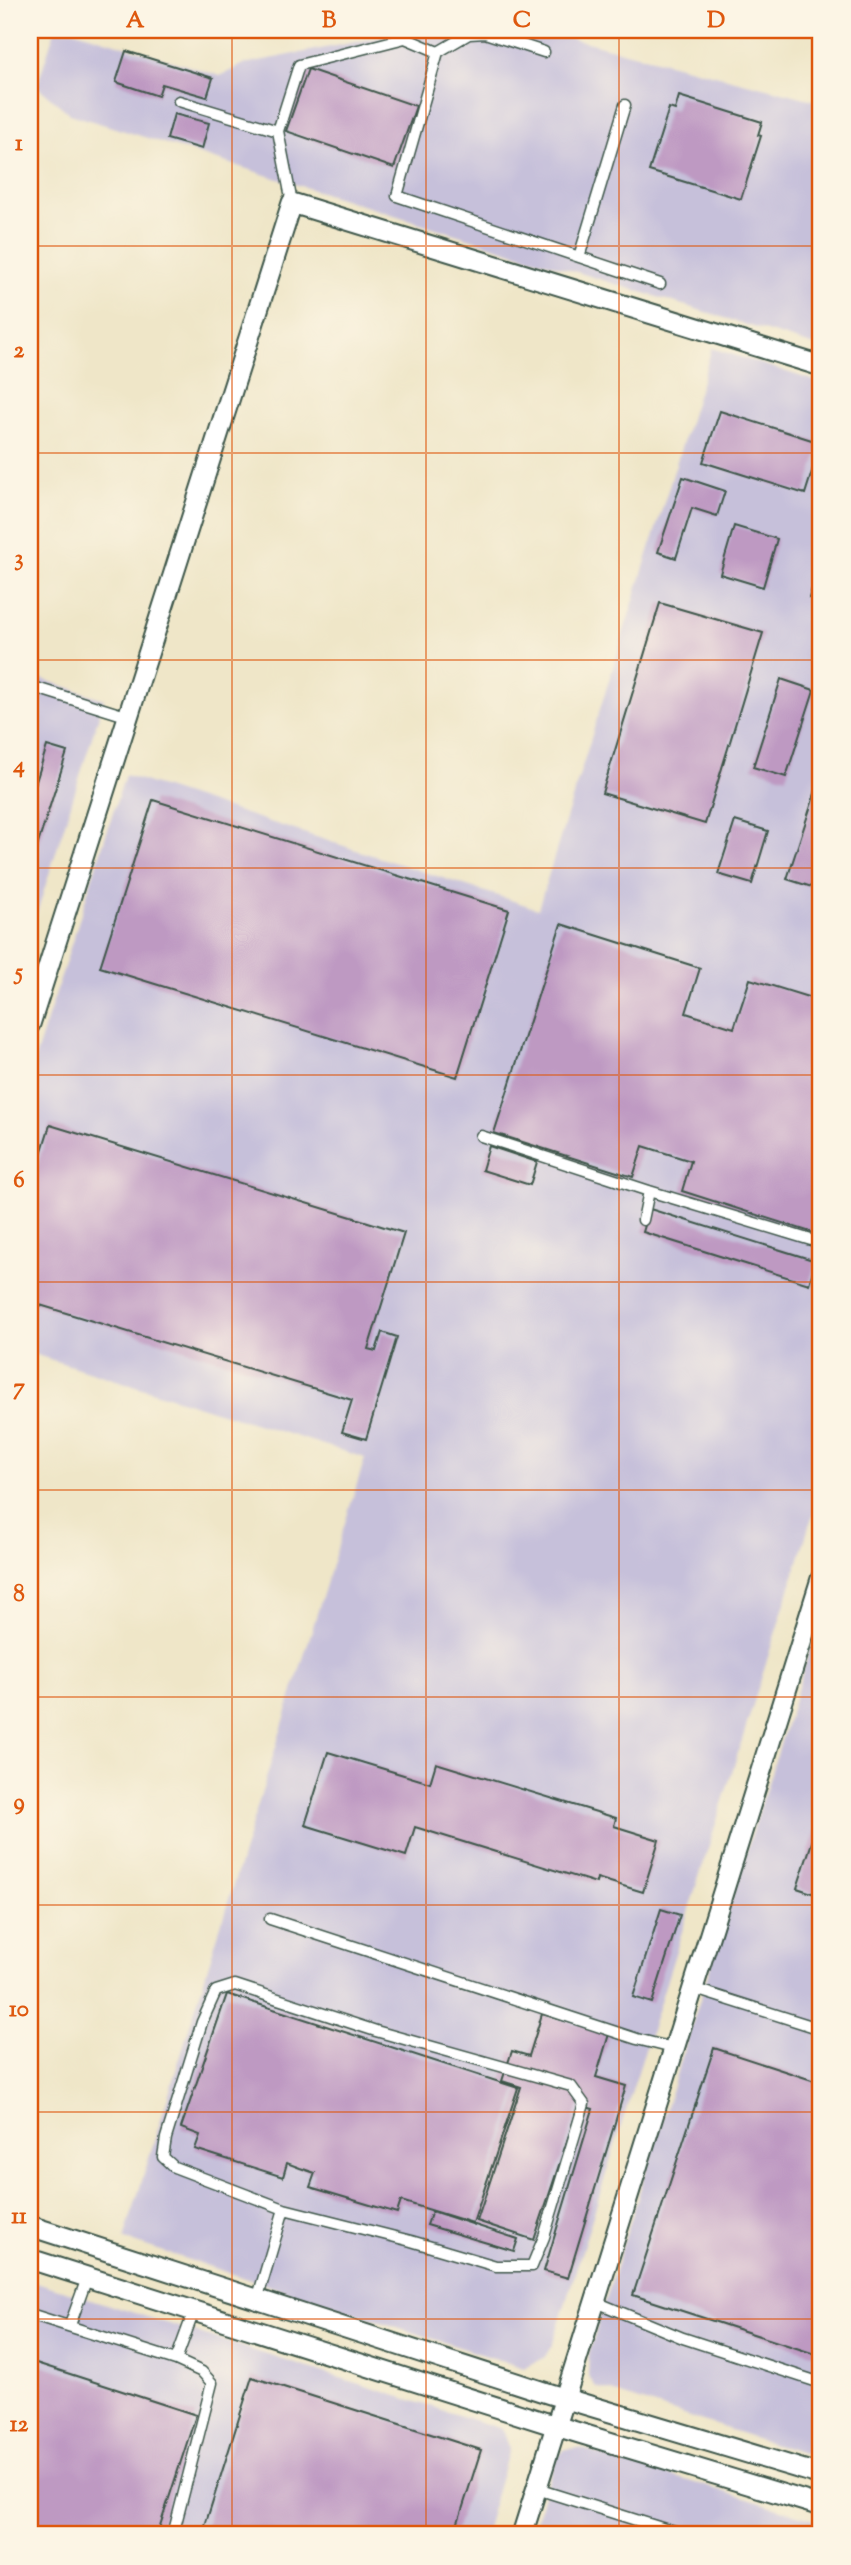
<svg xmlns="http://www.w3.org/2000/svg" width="851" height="2565" font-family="'Sorts Mill Goudy',serif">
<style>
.industrial{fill:#c6c0da}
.building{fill:#be99c2}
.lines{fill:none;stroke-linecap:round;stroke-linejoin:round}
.service-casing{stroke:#3e564a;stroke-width:13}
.minor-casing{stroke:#3e564a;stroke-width:23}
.service{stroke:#fff;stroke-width:10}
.minor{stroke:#fff;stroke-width:19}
.grid{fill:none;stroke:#de580e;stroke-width:2;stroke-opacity:0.55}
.neatline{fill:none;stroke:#de580e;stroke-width:2.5}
.grid-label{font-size:23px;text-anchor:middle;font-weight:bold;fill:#de580e}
</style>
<rect width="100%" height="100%" fill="#fcf5e5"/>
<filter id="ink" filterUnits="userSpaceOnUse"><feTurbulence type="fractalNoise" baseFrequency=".0143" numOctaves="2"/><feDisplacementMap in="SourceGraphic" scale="14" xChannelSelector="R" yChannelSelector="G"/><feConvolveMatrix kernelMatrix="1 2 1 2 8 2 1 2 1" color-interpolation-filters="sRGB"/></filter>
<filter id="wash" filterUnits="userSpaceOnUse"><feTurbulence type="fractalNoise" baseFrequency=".00686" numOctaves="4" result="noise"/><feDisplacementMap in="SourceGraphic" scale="28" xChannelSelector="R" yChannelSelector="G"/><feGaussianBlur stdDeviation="1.57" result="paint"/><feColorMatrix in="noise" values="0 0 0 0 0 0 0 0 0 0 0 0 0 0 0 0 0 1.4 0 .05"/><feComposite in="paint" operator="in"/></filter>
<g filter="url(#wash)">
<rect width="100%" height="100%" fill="#efe6c8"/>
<path class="industrial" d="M55,30H73L220,76L244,64L417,30H539L821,102V348L70,114L37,86Z
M712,348L821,383V1488L553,2343L545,2357L524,2368L124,2239L365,1458L30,1353V1074L125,775L538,909Z
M30,675L104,699L30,935Z
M821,1614V2459L596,2387L588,2376L589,2353Z
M30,2280L502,2429L509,2449L484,2535H30Z
M579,2448L821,2521V2535H531L555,2461L565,2449Z"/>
<g id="blocks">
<path class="building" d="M126,51L213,78L207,97L162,84L158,96L116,82Z
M308,69L416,106L394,168L286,131Z
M679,96L762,122L758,135L761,136L741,199L649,171L669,108L675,110Z
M174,114L209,123L202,149L167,139Z
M720,411L821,443L805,494L703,462Z
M683,477L725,491L717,516L692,508L676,558L658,552Z
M734,526L777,539L763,587L720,574Z
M821,559V602L809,598Z
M660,603L763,633L705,824L602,793Z
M781,679L814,690L786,777L753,767Z
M47,746L67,752L30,869V801Z
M821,775V890L787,879Z
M153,800L509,910L457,1077L100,967Z
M735,821L768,831L752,884L718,874Z
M561,924L700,968L686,1013L734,1028L750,979L821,1001L820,1235L682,1191L691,1161L643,1146L633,1177L494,1133Z
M50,1125L404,1233L368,1349L376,1351L382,1332L397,1337L366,1439L342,1432L352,1400L30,1302V1189Z
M489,1146L537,1162L530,1185L482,1170Z
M650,1209L816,1261L809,1284L643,1232Z
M328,1752L430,1783L436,1763L616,1818L614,1826L659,1840L643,1892L597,1878L596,1883L415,1827L406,1856L305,1825Z
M816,1830L821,1831V1896L797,1888Z
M661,1909L680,1915L652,2003L633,1997Z
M227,1994L518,2088L473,2223L401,2201L397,2213L310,2187L315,2173L300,2168L287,2163L283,2177L195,2149L200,2135L181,2128Z
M542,2014L609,2034L596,2077L626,2086L568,2278L544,2271L593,2109L579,2105L534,2240L477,2221L521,2087L502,2081L512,2051L529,2056Z
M714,2048L821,2083V2356L633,2295Z
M432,2211L518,2239L514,2251L427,2225Z
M30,2361L196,2415L157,2535H30Z
M252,2377L481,2450L454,2535H202Z"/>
</g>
</g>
<g filter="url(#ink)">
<use href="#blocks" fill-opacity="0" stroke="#3e564a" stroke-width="2"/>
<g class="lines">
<defs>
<path id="service" d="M438,52L397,196L660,284
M179,101L278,131L292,203
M278,131L299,65L405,38L438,52L469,34L485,33L544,52
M579,257L625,105
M30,686L129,717
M481,1136L649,1191L821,1243
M643,1220L649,1191
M270,1919L637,2039L673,2048
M235,1985L376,2031L571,2086L584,2104L544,2237L532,2266H496L411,2241L284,2209L174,2167L163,2157L166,2138L202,2022L216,1991Z
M692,1988L821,2029
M257,2300L284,2209
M596,2302L683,2338L821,2383
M30,2314L176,2360L202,2372L212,2383L173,2535
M70,2325L87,2278
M176,2360L194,2311
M537,2489L684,2535"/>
<path id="minor" d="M30,1024L292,203L821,366
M30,2226L550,2394L821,2475
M30,2259L556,2426L821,2506
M522,2535L821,1579"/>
</defs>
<use href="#service" class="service-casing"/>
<use href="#minor" class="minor-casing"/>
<use href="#service" class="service"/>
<use href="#minor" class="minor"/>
</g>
</g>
<path class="grid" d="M232,30V2535M426,30V2535M619,30V2535M30,246H821M30,453H821M30,660H821M30,868H821M30,1075H821M30,1282H821M30,1490H821M30,1697H821M30,1905H821M30,2112H821M30,2319H821"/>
<rect width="851" height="2565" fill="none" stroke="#fcf5e5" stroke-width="77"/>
<rect x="38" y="38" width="774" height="2488" class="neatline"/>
<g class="grid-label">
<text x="135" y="27">A</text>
<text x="329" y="27">B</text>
<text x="522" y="27">C</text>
<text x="716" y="27">D</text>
<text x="19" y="150">1</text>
<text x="19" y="357">2</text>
<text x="19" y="565">3</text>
<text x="19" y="772">4</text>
<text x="19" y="979">5</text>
<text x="19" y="1187">6</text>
<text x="19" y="1394">7</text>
<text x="19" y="1601">8</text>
<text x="19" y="1809">9</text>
<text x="19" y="2016">10</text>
<text x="19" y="2223">11</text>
<text x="19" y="2431">12</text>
</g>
</svg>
